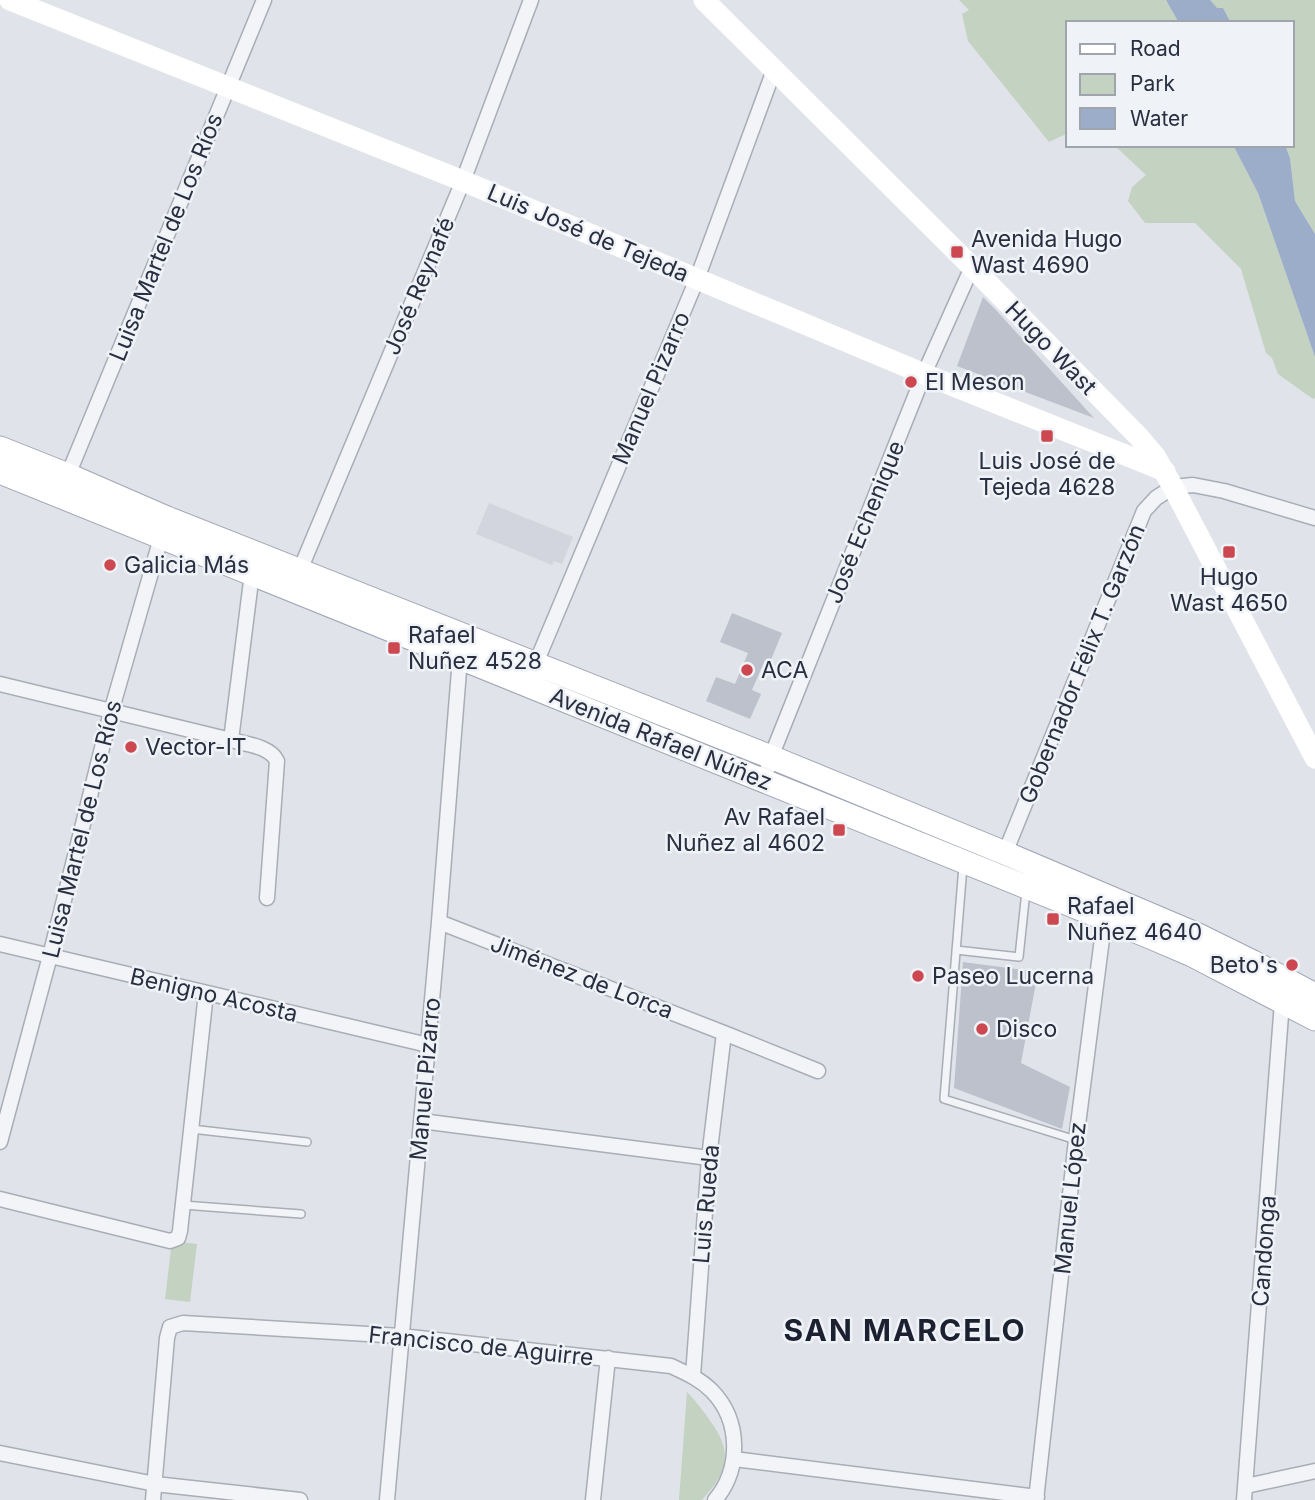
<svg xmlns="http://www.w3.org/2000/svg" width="1315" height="1500" font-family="Inter,sans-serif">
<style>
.built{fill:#d2d5de}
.green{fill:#c4d2c1}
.water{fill:#9badc8}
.building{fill:#bdc1cb}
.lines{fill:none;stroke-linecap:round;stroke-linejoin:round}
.service-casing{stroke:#a9adb6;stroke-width:10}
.minor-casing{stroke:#a9adb6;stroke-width:17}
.primary-casing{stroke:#9fa6b4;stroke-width:25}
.service{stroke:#f3f4f7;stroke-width:7}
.minor{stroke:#f3f4f7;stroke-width:14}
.secondary{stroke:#fff;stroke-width:21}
.primary{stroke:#fff;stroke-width:23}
.poi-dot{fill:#cc4750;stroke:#eff2f6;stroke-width:2.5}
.labels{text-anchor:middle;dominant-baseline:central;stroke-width:5;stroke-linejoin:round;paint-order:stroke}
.street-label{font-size:23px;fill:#292f40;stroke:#eff2f6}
.poi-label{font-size:23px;fill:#292f40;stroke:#eff2f6;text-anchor:start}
.district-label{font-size:30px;font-weight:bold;letter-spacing:2px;fill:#1b2131;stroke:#eff2f6}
</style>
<rect width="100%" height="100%" fill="#e0e3e9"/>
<path class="built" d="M489,503L573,537L562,564L554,561L552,565L476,534Z"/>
<path class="green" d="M959,0H1166L1179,23H1068V133L1049,142L968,41L962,14L969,10Z
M1210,0H1315V234L1295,201L1290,158L1285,145H1292V23H1231L1223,8L1217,9Z
M1114,145H1233L1258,193L1315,357V398L1313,399L1278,374L1272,358L1266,353L1241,269L1195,223H1145L1128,201L1132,187L1146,175Z
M172,1241L197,1244L190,1302L165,1299Z
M687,1392C696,1401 704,1412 711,1422C734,1454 727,1473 702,1500H679Z"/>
<path class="water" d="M1166,0H1210L1217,8H1223L1231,23H1179Z
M1233,145H1285L1290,158L1295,201L1315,234V357L1258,193Z"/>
<path class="building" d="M983,297L996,310L1094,418L957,366Z
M732,613L782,633L770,662L765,660L752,690L761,694L750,719L706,701L716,677L735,684L748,653L720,642Z
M963,962L1038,972L1021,1063L1070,1087L1062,1129L954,1088Z"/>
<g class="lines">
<defs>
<path id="service" d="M963,866L944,1099L1076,1140
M956,950L1019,957L1026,891
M191,1129L307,1142
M183,1205L301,1214"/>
<path id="minor" d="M68,475L264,0
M300,570L463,181L531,0
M536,663L697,279L774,70
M0,684L231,740C245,744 270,746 277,761L267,898
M231,740L252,573
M764,780L771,757L924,374L972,267
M1005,853L1144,511L1156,498L1173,487L1193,485L1224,491L1315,518
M439,922L724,1033L818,1071
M0,944L428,1045
M421,1121L709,1158
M0,1142L50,956L111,712L163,531
M0,1199L170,1241L178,1238L180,1231L206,993
M693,1376L709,1158L724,1033
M0,1453L155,1484L300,1500
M734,1459L1037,1497
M1246,1486L1315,1471
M153,1500L167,1338L170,1327L183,1323L401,1336L671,1366C686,1373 700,1379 712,1391C741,1421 741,1469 715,1500
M387,1500L439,922L460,658
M593,1500L608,1358
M1036,1500L1076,1140L1103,931L1108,915
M1244,1500L1282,1002"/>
<path id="primary" d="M0,448L68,475L167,518L771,757L1005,853L1196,934L1253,962L1315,995
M0,472L1150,937L1192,955L1315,1019"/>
</defs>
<use href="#service" class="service-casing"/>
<use href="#minor" class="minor-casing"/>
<use href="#primary" class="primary-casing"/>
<use href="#service" class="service"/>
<use href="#minor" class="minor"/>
<path class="secondary" d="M10,0L463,181L924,374L1165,471
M704,0L972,267L1139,437L1155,456L1173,487L1315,758"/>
<use href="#primary" class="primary"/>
</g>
<g class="poi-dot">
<rect x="950" y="245" width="14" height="14" rx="3.5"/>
<circle cx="911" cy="382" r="7"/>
<rect x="1040" y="429" width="14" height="14" rx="3.5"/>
<rect x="1222" y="545" width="14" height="14" rx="3.5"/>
<circle cx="110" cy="565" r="7"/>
<rect x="387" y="641" width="14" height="14" rx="3.5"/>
<circle cx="747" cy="670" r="7"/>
<circle cx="131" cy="747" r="7"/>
<rect x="832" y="823" width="14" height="14" rx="3.5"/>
<rect x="1046" y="912" width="14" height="14" rx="3.5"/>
<circle cx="1292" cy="965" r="7"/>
<circle cx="918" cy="976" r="7"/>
<circle cx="982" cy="1029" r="7"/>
</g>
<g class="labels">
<g class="street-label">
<text transform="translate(588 233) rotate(23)">Luis José de Tejeda</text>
<text transform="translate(166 237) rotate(-68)">Luisa Martel de Los Ríos</text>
<text transform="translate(419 286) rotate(-67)">José Reynafé</text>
<text transform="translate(1051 348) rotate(46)">Hugo Wast</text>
<text transform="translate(651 388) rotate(-67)">Manuel Pizarro</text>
<text transform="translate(865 522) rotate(-68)">José Echenique</text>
<text transform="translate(1082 664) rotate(-68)">Gobernador Félix T. Garzón</text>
<text transform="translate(661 739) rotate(22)">Avenida Rafael Núñez</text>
<text transform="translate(82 829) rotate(-76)">Luisa Martel de Los Ríos</text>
<text transform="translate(582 977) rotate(21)">Jiménez de Lorca</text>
<text transform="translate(214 995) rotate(13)">Benigno Acosta</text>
<text transform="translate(425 1079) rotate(-85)">Manuel Pizarro</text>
<text transform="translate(1070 1198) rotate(-84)">Manuel López</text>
<text transform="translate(706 1204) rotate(-85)">Luis Rueda</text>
<text transform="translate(1264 1251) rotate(-86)">Candonga</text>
<text transform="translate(481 1346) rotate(6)">Francisco de Aguirre</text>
</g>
<g class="poi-label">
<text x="971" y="239">Avenida Hugo<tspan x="971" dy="26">Wast 4690</tspan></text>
<text x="925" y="382">El Meson</text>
<text x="1047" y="461" text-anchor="middle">Luis José de<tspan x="1047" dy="26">Tejeda 4628</tspan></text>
<text x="124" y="565">Galicia Más</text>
<text x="1229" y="577" text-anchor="middle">Hugo<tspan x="1229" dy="26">Wast 4650</tspan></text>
<text x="408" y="635">Rafael<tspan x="408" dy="26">Nuñez 4528</tspan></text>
<text x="761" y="670">ACA</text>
<text x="145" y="747">Vector-IT</text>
<text x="825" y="817" text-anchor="end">Av Rafael<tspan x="825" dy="26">Nuñez al 4602</tspan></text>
<text x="1067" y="906">Rafael<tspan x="1067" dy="26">Nuñez 4640</tspan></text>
<text x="1278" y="965" text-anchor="end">Beto's</text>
<text x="932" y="976">Paseo Lucerna</text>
<text x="996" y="1029">Disco</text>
</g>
<g class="district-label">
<text x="905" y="1330">SAN MARCELO</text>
</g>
</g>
<rect x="1066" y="21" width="228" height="126" fill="#eff2f6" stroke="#a0a4ad" stroke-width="2"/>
<rect x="1080" y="44" width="35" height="10" fill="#ffffff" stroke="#a0a4ad" stroke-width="2"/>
<text x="1130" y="56" font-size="21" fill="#292f40">Road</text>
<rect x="1080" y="74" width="35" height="21" fill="#c4d2c1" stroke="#a0a4ad" stroke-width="2"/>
<text x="1130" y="91" font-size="21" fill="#292f40">Park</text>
<rect x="1080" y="108" width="35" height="21" fill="#9badc8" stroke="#a0a4ad" stroke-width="2"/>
<text x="1130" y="126" font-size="21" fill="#292f40">Water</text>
</svg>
